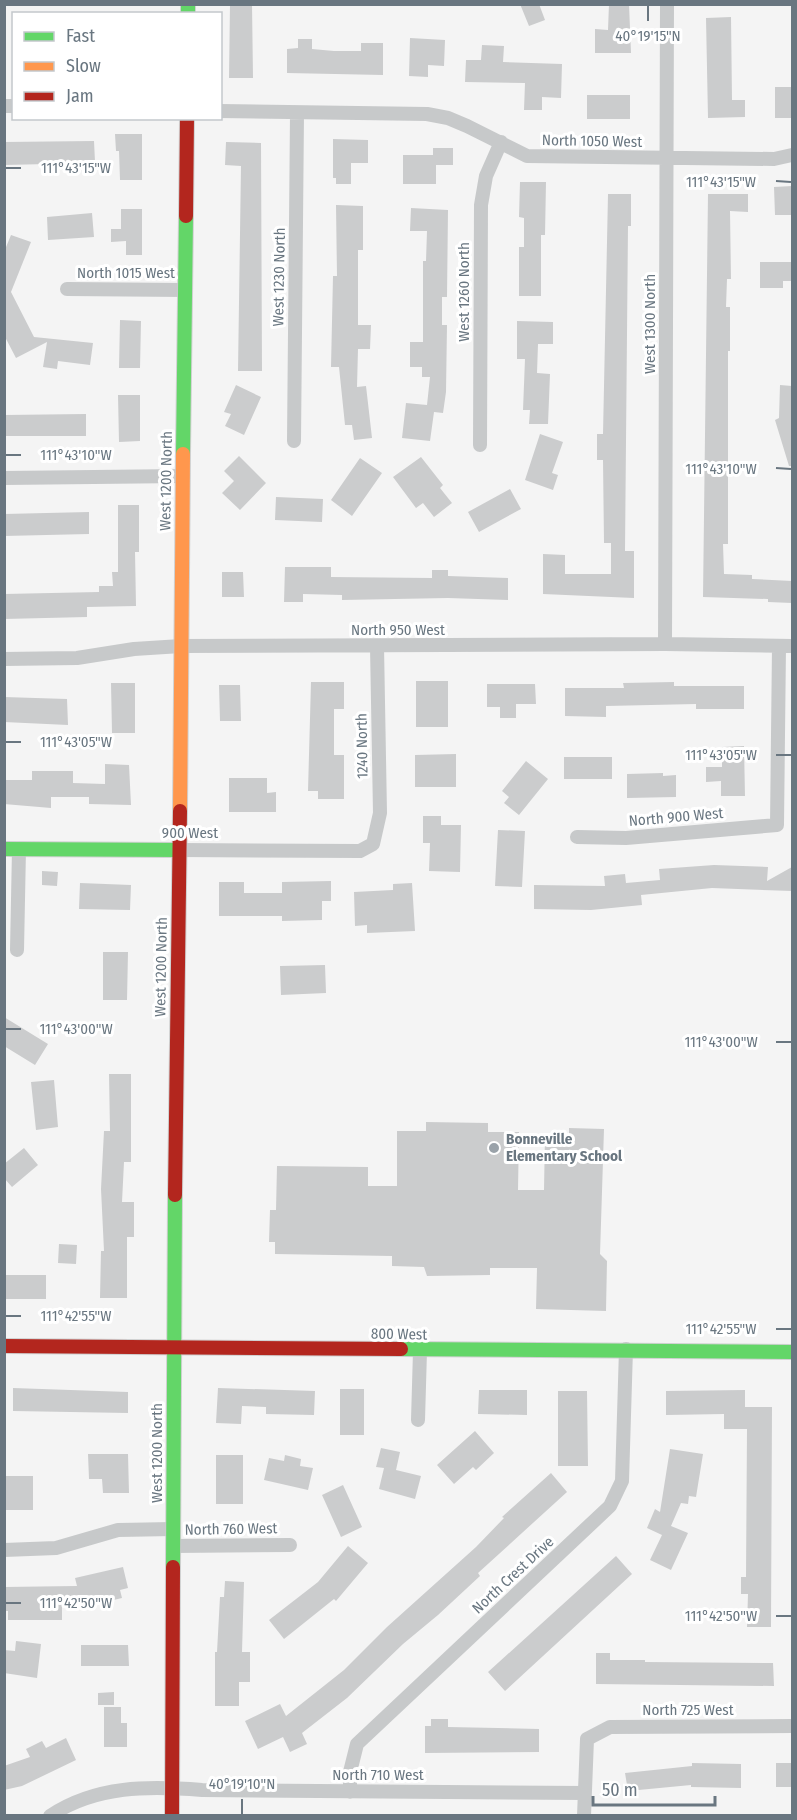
<svg xmlns="http://www.w3.org/2000/svg" width="797" height="1820" font-family="'Fira Sans Condensed',sans-serif">
<style>
.building{fill:#cbcccd}
.lines{fill:none;stroke-linecap:round;stroke-linejoin:round}
.fast-casing{stroke:#d0d1d1;stroke-width:16}
.slow-casing{stroke:#d0d1d1;stroke-width:16}
.jam-casing{stroke:#d0d1d1;stroke-width:16}
.street{stroke:#c7c9ca;stroke-width:14}
.fast{stroke:#63d668;stroke-width:14}
.slow{stroke:#ff974d;stroke-width:14}
.jam{stroke:#b3261e;stroke-width:14}
.ticks{fill:none;stroke:#697680;stroke-width:2}
.poi-dot{fill:#9aa2a9;stroke:#fff;stroke-width:2}
.labels{text-anchor:middle;dominant-baseline:central;stroke-width:6;stroke-linejoin:round;paint-order:stroke}
.street-label{font-size:15px;fill:#697680;stroke:#fff}
.poi-label{font-size:15px;font-weight:bold;fill:#697680;stroke:#fff;text-anchor:start}
.ticks-label{font-size:15px;text-anchor:middle;fill:#697680;stroke:#fff;stroke-width:6;stroke-linejoin:round;paint-order:stroke}
</style>
<rect width="100%" height="100%" fill="#f4f4f4"/>
<path class="building" d="M230,4H252L253,78H229Z
M520,4H539L545,20L529,26Z
M609,4H629L631,53H595V29L608,30Z
M731,17L732,100H745V117L708,118L706,18Z
M410,38L445,40L444,66L428,65V77L409,76Z
M298,39H312V49L334,51H361V43H383V75L287,73V49L298,48Z
M482,45L504,46L503,62L562,64L561,98L542,97V110H524L525,83L465,82L466,60H481Z
M775,87H792V118H775Z
M587,95H630V119H587Z
M115,134H142V180H120L119,151H116Z
M333,139L368,140V163H351V184H336V178H333Z
M94,141L95,162L66,163V170H48V164L4,165V142Z
M226,142L261,143L262,371H238L241,166L225,165Z
M433,148H453V165H436V184H403V155H433Z
M520,182H546L545,235H541V296H519V247H524V218L519,217Z
M792,186V215H775L774,187Z
M608,194H631V226H628L625,551H634V598L543,594V554L565,555V574H611V543H604L603,460H597V434H603Z
M708,194H748V212L730,211L731,279H727L726,307H730V351H728V544H723L724,574L752,575V579L792,581V603L768,602V599L703,597Z
M336,205L363,206V250H358V325H371L370,349H358L357,387L366,386L372,438L354,440L352,425H345L339,367H331L333,276H337Z
M411,208L448,210L447,297H442V325H447L446,392L443,413L434,412L430,441L402,438L406,403L427,405L430,377H422V367H410V342H423V261H426L427,231H410Z
M121,209H142V255H126V241L111,242V229H121Z
M92,213L94,237L48,240L47,217Z
M11,235L31,242L11,292L34,337L93,343L90,365L58,361L57,369L43,367L47,342L16,358L4,335V252Z
M760,262H792V281H783V288H760Z
M120,320L141,321L140,368H119Z
M517,321L553,322V344H538L537,373L550,374L548,424H529L530,410H523L525,359H517Z
M236,385L261,397L244,435L225,426L231,414L224,412Z
M780,385L792,386V466H789L775,420L779,418Z
M118,395H140V441L119,442Z
M86,414V436H4V415Z
M540,434L563,442L552,473L558,475L553,490L525,480Z
M239,456L266,483L240,510L222,493L234,481L224,471Z
M421,457L443,485L440,488L452,503L434,517L423,503L416,508L393,477Z
M360,458L382,473L352,516L331,500Z
M510,489L521,509L479,532L468,512Z
M276,497L323,499L322,522L275,520Z
M118,505H139V552H135L136,606L87,607V617L4,619V594L99,592V586H113L112,572H118Z
M89,512V534L4,536V514Z
M285,567H331V577L432,578V570H448V576L508,578V600L448,598L342,600V595L303,594V602H284Z
M222,572H243L244,597H222Z
M416,681H448V727H416Z
M311,682H344V709H334V755H344V799H318V791H308Z
M674,682V686H744V709H696V704L606,706V717L565,716V688H624L623,683Z
M111,683H135V733H112Z
M487,684H535L536,704H516V718H500V707H487Z
M219,685H240L241,721H220Z
M4,697L67,699L68,725L4,722Z
M744,746L745,796H721V781L706,782V767H722V747Z
M456,754V787H415V755Z
M564,757H612V779H564Z
M526,761L548,779L519,815L504,803L509,797L502,791Z
M105,764L129,765L131,805L89,804V797H51V808L4,804V780H32V771H73V783L105,784Z
M663,773V776L676,775V797L627,798V774Z
M229,778H267V793L276,792V812H229Z
M423,816H441V825H461L460,872L429,871L430,843H423Z
M498,830L525,831L522,887L495,886Z
M714,865L768,867L767,881L792,867V891L712,888L641,895L642,905L591,910L534,909V885L605,886L604,876L625,874L626,883L660,880L659,869Z
M42,871L58,872L57,886L42,885Z
M331,881V901H322V920L282,921V916H219V882H244V893H282V882Z
M80,883L131,885L130,910L79,909Z
M412,883L415,931L367,933V925L355,926L354,892L393,890V884Z
M103,952H128L127,1000H103Z
M325,965L326,993L281,995L280,966Z
M4,1017L48,1044L35,1065L4,1046Z
M109,1074H131V1162H124L122,1202H134V1237H127V1298H100L101,1251H104L101,1189L104,1131H110Z
M54,1080L58,1127L36,1130L31,1082Z
M426,1122L488,1123V1132H519L518,1190H544L545,1135H569V1128L604,1129L600,1254L607,1261L606,1311L536,1309L537,1268H490V1275L427,1276L424,1267L392,1266V1256L275,1254V1242H269L270,1210H276L277,1166L368,1167V1186H397V1131H426Z
M24,1148L38,1165L12,1187L4,1178V1164Z
M59,1244L77,1245L76,1264L58,1263Z
M4,1275H46V1299H4Z
M13,1388L128,1392V1413L13,1411Z
M218,1388L315,1391L314,1415L266,1414V1407L242,1406L241,1424L216,1423Z
M340,1389H364V1435H340Z
M479,1390H527V1415L478,1414Z
M745,1390V1407H772L771,1627H747L748,1594H741V1577H746L747,1429H724V1414L666,1415V1391Z
M558,1391H587L588,1466H558Z
M475,1431L494,1453L476,1470L473,1467L454,1484L437,1465Z
M381,1448L400,1452L396,1470L421,1476L415,1499L379,1489L384,1468L376,1467Z
M670,1449L703,1454L696,1497L689,1496L688,1504L681,1503L671,1526L688,1533L671,1570L650,1560L662,1535L647,1528L655,1509L660,1512Z
M88,1454H128L129,1493H103L102,1479H89Z
M216,1455H243V1504H216Z
M285,1455L301,1459L300,1466L313,1468L308,1490L264,1480L269,1458L284,1461Z
M551,1473L567,1492L478,1573L480,1576L438,1615L403,1644L347,1698L302,1733L307,1744L290,1752L283,1737L258,1749L245,1721L280,1704L286,1716L344,1670L387,1627L476,1547L504,1518L502,1517Z
M4,1476H33V1510H4Z
M343,1485L362,1527L341,1537L322,1495Z
M348,1546L368,1563L336,1601L334,1599L284,1639L269,1620L318,1582Z
M616,1556L632,1574L505,1691L488,1672Z
M123,1567L128,1588L120,1590L122,1598L105,1602L103,1595L62,1605V1620H8V1611H4V1587L77,1586L75,1578Z
M225,1581L244,1582L242,1652H250V1682H239V1706H215V1652H217L220,1597H224Z
M16,1641L41,1644L37,1678L4,1673V1650L15,1651Z
M81,1645H128L129,1666H81Z
M596,1653H610V1660H645V1662L773,1663L774,1686L596,1684Z
M114,1692V1705H98V1693Z
M104,1707H121V1723H127V1747H104Z
M431,1719H448V1727L539,1729V1752L425,1753V1726H431Z
M66,1738L76,1760L22,1786L4,1790V1766L30,1757L26,1749L42,1741L46,1748Z
M692,1763L741,1764V1788L691,1787V1785L628,1791L625,1773L692,1766Z
M776,1763H792V1787H776Z"/>
<g class="lines">
<defs>
<path id="fast" d="M188,4V14
M183,454L186,216
M4,849L179,850
M401,1349L792,1352
M173,1567L175,1195"/>
<path id="slow" d="M180,811L183,454"/>
<path id="jam" d="M186,216L187,118
M175,1195L180,811
M4,1346L401,1349
M172,1816L173,1567"/>
</defs>
<use href="#fast" class="fast-casing"/>
<use href="#slow" class="slow-casing"/>
<use href="#jam" class="jam-casing"/>
<path class="street" d="M4,106H14
M220,111L427,114L448,118L467,126L527,156L774,159L792,155
M67,289L185,290
M294,441L297,114
M480,445L481,205L486,176L501,142
M4,478L183,476
M665,644L667,4
M4,659L77,658L134,649L181,646L665,644L792,646
M577,837L626,838L777,825L779,646
M179,850L360,851L373,844L380,813L377,646
M17,950L19,849
M418,1420L420,1351
M173,1546L290,1545
M4,1550L56,1548L118,1530L173,1529
M350,1792V1772L357,1744L610,1506L622,1481L626,1349
M50,1816C96,1785 149,1786 202,1790L584,1793
M584,1816L587,1739L610,1727L792,1726"/>
<use href="#fast" class="fast"/>
<use href="#slow" class="slow"/>
<use href="#jam" class="jam"/>
</g>
<path class="ticks" d="M648,21V6M6,168H21M776,181L791,182M6,455H21M776,468L791,469M6,742H21M776,755H791M6,1029H21M776,1042H791M6,1316H21M776,1329H791M6,1603H21M776,1616H791M242,1814V1799"/>
<circle class="poi-dot" cx="494" cy="1148" r="6"/>
<g class="labels">
<g class="street-label">
<text transform="translate(592 141) rotate(1)">North 1050 West</text>
<text x="126" y="273">North 1015 West</text>
<text transform="translate(279 277) rotate(-89)">West 1230 North</text>
<text transform="translate(464 292) rotate(-90)">West 1260 North</text>
<text transform="translate(650 324) rotate(-90)">West 1300 North</text>
<text transform="translate(166 481) rotate(-89)">West 1200 North</text>
<text x="398" y="630">North 950 West</text>
<text transform="translate(362 746) rotate(-91)">1240 North</text>
<text transform="translate(676 817) rotate(-5)">North 900 West</text>
<text x="190" y="833">900 West</text>
<text transform="translate(161 967) rotate(-89)">West 1200 North</text>
<text transform="translate(399 1334) rotate(1)">800 West</text>
<text transform="translate(157 1453) rotate(-90)">West 1200 North</text>
<text transform="translate(231 1529) rotate(-1)">North 760 West</text>
<text transform="translate(513 1575) rotate(-43)">North Crest Drive</text>
<text x="688" y="1710">North 725 West</text>
<text x="378" y="1775">North 710 West</text>
</g>
<g class="poi-label">
<text x="506" y="1139">Bonneville<tspan x="506" dy="17">Elementary School</tspan></text>
</g>
</g>
<g class="ticks-label">
<text x="648" y="41">40°19'15"N</text>
<text x="76" y="173">111°43'15"W</text>
<text x="721" y="187">111°43'15"W</text>
<text x="76" y="460">111°43'10"W</text>
<text x="721" y="474">111°43'10"W</text>
<text x="76" y="747">111°43'05"W</text>
<text x="721" y="760">111°43'05"W</text>
<text x="76" y="1034">111°43'00"W</text>
<text x="721" y="1047">111°43'00"W</text>
<text x="76" y="1321">111°42'55"W</text>
<text x="721" y="1334">111°42'55"W</text>
<text x="76" y="1608">111°42'50"W</text>
<text x="721" y="1621">111°42'50"W</text>
<text x="242" y="1789">40°19'10"N</text>
</g>
<rect width="797" height="1820" fill="none" stroke="#697680" stroke-width="12"/>
<rect x="12" y="12" width="210" height="108" fill="#ffffff" stroke="#c3c8cc" stroke-width="1.5"/>
<rect x="24" y="32" width="30" height="9" fill="#63d668" stroke="#c3c8cc" stroke-width="1.5"/>
<text x="66" y="42" font-size="18" fill="#697680">Fast</text>
<rect x="24" y="62" width="30" height="9" fill="#ff974d" stroke="#c3c8cc" stroke-width="1.5"/>
<text x="66" y="72" font-size="18" fill="#697680">Slow</text>
<rect x="24" y="92" width="30" height="9" fill="#b3261e" stroke="#c3c8cc" stroke-width="1.5"/>
<text x="66" y="102" font-size="18" fill="#697680">Jam</text>
<path d="M593 1796v9h122v-9" fill="none" stroke="#697680" stroke-width="3"/>
<text x="602" y="1796" font-size="18" fill="#697680" stroke="#ffffff" stroke-width="4.5" paint-order="stroke">50 m</text>
</svg>
